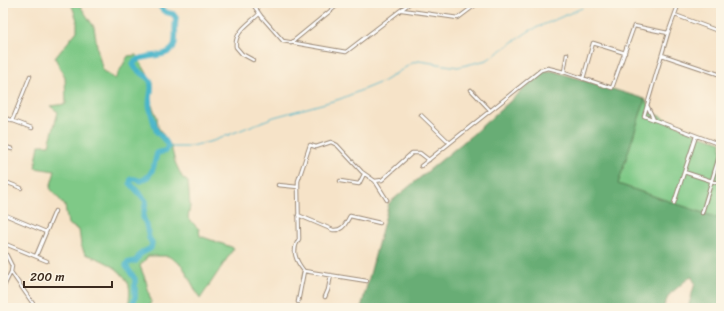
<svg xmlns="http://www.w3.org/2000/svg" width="724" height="311" font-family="Sriracha,sans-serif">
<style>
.green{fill:#7fc987;stroke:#5d7a52}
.forest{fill:#67ad74;stroke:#516c49}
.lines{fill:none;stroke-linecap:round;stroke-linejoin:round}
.stream{stroke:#4cb5ca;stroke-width:1}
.river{stroke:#4cb5ca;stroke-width:5.5}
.minor-casing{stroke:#988673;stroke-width:4.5}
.minor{stroke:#fff;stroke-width:2.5}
</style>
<rect width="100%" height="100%" fill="#fcf5e5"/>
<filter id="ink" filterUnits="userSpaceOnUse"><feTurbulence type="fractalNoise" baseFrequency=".025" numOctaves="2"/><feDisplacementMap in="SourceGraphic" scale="8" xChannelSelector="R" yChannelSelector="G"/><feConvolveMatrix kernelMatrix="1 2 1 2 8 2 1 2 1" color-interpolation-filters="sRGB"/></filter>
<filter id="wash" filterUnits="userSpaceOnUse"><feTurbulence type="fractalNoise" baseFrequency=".012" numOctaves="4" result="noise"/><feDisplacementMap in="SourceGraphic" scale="16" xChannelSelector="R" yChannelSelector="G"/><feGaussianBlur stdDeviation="0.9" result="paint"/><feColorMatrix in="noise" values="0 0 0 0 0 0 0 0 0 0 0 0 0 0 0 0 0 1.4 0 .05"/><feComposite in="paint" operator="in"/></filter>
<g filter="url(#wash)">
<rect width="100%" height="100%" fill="#f6e3c8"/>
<path class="green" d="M71,3H82L81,7L94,27L98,52L103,71L115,79L128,56L136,55L153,83L151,103L157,117L158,127L171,146L175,162L182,177L188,182L190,206L188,218L199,229L200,236L234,248L200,299L182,265L168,256H148L140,266L146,281L151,302L148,308H128C129,301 131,289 128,283C120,267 101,259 85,254L81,245L79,230L68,224L65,206L50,188L55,171L35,168L39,145H49L58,112L50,106L66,104L65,77L55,58L77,31V20Z
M645,99L655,114L696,134L721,142V219L618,184Z"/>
<path class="forest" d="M544,71H553L645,99L618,184L721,219V308H688L695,283L691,276L669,295L663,308H361L389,203L472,135Z"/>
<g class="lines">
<path class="stream" d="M168,147H187L213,141L274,117L340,99L384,81L414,62L419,61L458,67L487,60L529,31L582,8"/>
<path class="river" d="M132,308L135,297V279L126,266L127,263L136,261L140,254L151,248L152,243L149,238L146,224L143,217L146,201L130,183L131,179H135L141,181C153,176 154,165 157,153L165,151L168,147C167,140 161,137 157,132C156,131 151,112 150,109C147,100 154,89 150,81C146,73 137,74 133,64C140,52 168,60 174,46C177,38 174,27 176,18L173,14C166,13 160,11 160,3"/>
</g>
</g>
<g filter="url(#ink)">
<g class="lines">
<defs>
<path id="minor" d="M252,3L261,16L283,41L346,52L410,3
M679,3L668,33L644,116L721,145
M402,10L458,18L478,3
M675,15L721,32
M291,43L340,3
M662,55L721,75
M253,60L242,54L236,47C234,32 249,24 259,14
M564,72L567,54
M583,79L593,43L625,53
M471,90L490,110
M647,105L654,120
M421,115L450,143
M3,117L32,128
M12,121L30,76
M3,146L12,149
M421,166L541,70L548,68L564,72L612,88L634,26L668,33
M684,172L721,184
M3,181L21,188
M340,181L359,184L364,174
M375,181L382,180L412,153H420L429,160
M278,185L298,187L299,239C291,251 296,261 304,271L367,281
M298,187V181L310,145L316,147L331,142L337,145L362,172L375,181L387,200
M674,203L696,136
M702,213L721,150
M3,214L46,232
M298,215L333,230C343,231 345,224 350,216L380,223
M3,243L47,261
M3,248L12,266L11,272L36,308
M36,256L55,211
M3,288L11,272
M325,297L328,290L331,275
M298,302L304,271"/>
</defs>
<use href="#minor" class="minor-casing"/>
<use href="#minor" class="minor"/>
</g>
</g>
<rect width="724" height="311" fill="none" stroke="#fcf5e5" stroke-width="16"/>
<path d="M24 281v6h88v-6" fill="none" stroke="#3b2a1e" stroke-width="2"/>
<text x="30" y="281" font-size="12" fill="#3b2a1e" stroke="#fcf5e5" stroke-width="3" paint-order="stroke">200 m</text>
</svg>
